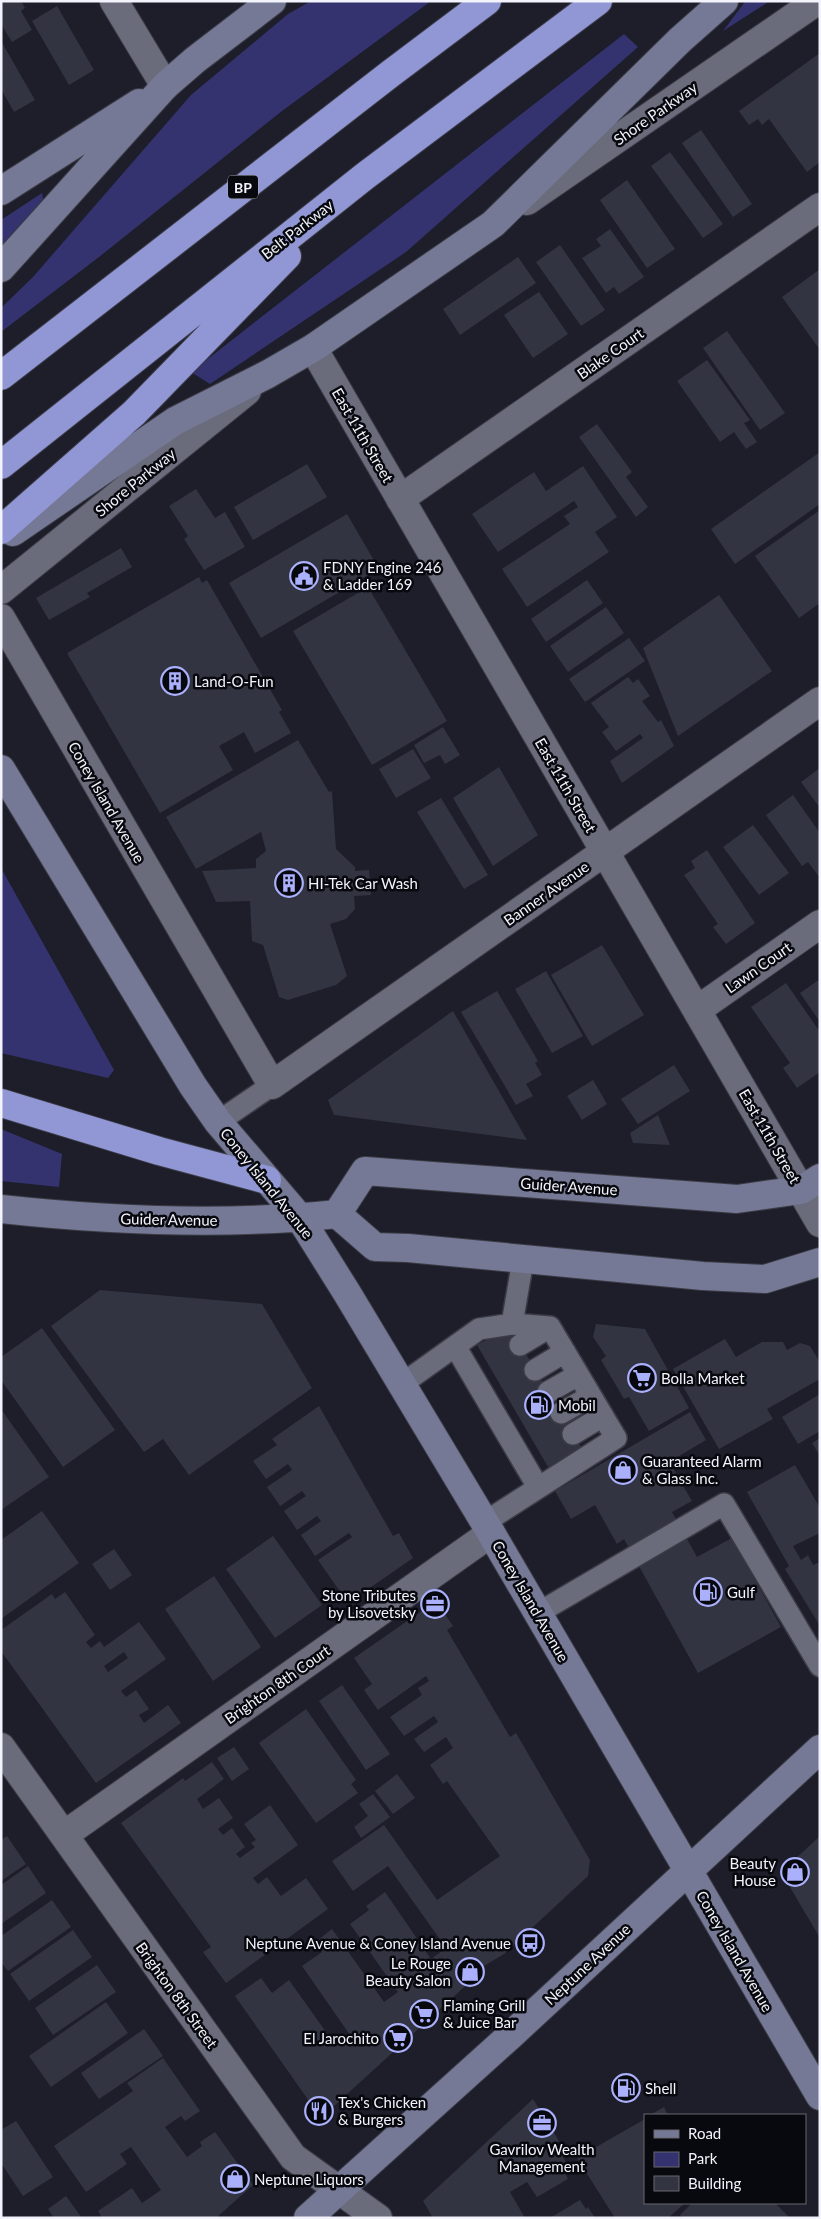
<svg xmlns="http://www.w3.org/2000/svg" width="821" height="2219" font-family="Lato,sans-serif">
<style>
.green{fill:#34336f}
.building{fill:#323441;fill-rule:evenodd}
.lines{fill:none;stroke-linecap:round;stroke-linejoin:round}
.service-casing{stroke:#3b3c46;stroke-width:24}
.minor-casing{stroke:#3b3c46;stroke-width:30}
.secondary-casing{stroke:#3b3c46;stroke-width:30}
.motorway-casing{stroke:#3b3c46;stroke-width:30}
.service{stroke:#6a6c7b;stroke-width:21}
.minor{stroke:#6a6c7b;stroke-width:28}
.secondary{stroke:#767996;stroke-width:28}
.motorway{stroke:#9196d4;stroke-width:28}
.labels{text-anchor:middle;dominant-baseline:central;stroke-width:5;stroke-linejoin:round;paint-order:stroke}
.shield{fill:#08090e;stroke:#acadb5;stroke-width:1}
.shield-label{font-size:14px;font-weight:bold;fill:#f2f3fc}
.street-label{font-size:15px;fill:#f2f3fc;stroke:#08090e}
.poi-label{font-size:15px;fill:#f2f3fc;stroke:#08090e;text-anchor:start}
</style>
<rect width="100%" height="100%" fill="#1d1e2a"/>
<path class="green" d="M311,1H431L282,111L99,257L1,332V308L33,277L191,95L288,14Z
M745,1H770L723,31L744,3Z
M624,34L638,47L406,252L210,384L191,372Z
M42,193L44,205L1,253V220Z
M1,868L114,1070L108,1078L1,1053Z
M1,1129L62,1154L59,1187L1,1181Z"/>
<path class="building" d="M1,1H21L25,8L21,11L32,30L12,42L1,24Z
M57,6L94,70L69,85L32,21Z
M1,41L35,100L14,112L1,89Z
M820,53V162L807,172L769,119L762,125L758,119L749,125L739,111Z
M701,130L752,204L733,217L682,143Z
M670,152L723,224L703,238L651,166Z
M627,180L675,249L647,268L600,200Z
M610,229L644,277L619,294L614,287L606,293L582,258L601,246L596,239Z
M560,245L605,310L581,326L536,262Z
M518,257L536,283L460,335L443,309Z
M820,269V350L782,297Z
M539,292L568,334L533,358L504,315Z
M727,331L785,413L760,430L703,348Z
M707,360L750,420L744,423L757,442L746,449L734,432L720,442L677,381Z
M597,424L632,472L626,477L648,507L636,517L579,437Z
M820,452V504L735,564L711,529Z
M307,464L327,497L253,540L234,507Z
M583,466L617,517L595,532L609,552L527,607L502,569L570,524L564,516L578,507L574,501L498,552L472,514L534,472L546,491Z
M196,489L215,518L225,512L245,547L204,570L184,539L188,536L169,506Z
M820,510V603L799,618L755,556Z
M347,514L379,569L261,638L229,583Z
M121,548L132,567L87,593L90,597L49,620L36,598Z
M199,577L202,583L207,580L282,710L279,712L291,733L255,753L244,732L219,746L233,770L160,813L67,653Z
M587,580L603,603L546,642L531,619Z
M368,587L447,721L372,765L293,631Z
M719,595L772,671L678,736L643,648Z
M606,607L624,633L568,672L550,646Z
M629,638L645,661L585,702L569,679Z
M628,677L633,683L638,679L650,696L642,701L658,722L661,720L674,746L622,783L610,761L643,738L640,734L616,751L602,732L609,727L591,703Z
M443,727L460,755L445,764L440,755L424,763L414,745Z
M298,740L329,792L332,791L336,849L355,867V871L369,870L371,895L354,896L355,909L346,919L330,924L347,976L336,985L288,1000L279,997L263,945L252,941L250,901L216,902L202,871L256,868V859L266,851L261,832L196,869L166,817Z
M413,749L431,778L396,798L379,769Z
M499,767L538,835L493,866L453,798Z
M820,768V808L801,782Z
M793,795L820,833V878L808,862L802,866L766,815Z
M441,798L488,875L464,889L417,812Z
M753,825L789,873L759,895L723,847Z
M707,850L755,923L726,944L713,927L718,924L684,875L695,868L691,861Z
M602,945L644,1015L592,1046L551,975Z
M546,971L583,1036L552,1053L515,989Z
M820,979V1022L800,993Z
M786,983L820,1032V1072L797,1088L783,1068L790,1063L751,1007Z
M497,991L538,1061L535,1063L542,1075L526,1084L533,1096L516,1105L461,1012Z
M453,1011L527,1140L334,1115L328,1100Z
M674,1065L690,1091L638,1124L621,1099Z
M593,1080L607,1104L582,1120L567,1096Z
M658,1115L670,1145L633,1143L630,1133Z
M100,1290L262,1304L312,1388L189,1475L163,1439L144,1452L51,1326Z
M596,1324L645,1329L689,1408L649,1431L629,1397L624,1399L601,1360L606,1356L593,1337Z
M510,1327L584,1452L551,1472L477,1345Z
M42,1328L115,1430L63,1467L1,1380V1357Z
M725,1339L736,1357L762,1342H783L787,1350L800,1343L810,1346L820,1362V1379L767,1409L773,1419L719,1449L673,1369Z
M820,1394V1431L798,1444L782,1417Z
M319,1406L393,1536L399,1533L413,1558L348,1603L318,1560L352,1537L349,1533L315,1556L301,1535L321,1521L317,1516L297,1530L284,1511L306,1496L302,1491L280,1506L267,1487L292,1470L288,1464L266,1479L253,1461L277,1445L272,1439Z
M1,1409L49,1477L1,1510Z
M690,1412L706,1440L669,1462L692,1501L672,1512L697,1557L732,1538L781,1627L698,1673L624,1539L617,1544L595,1505L571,1519L555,1491Z
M820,1438V1456L812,1443Z
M795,1465L820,1508V1533L793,1546L801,1560L808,1555L813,1565L820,1562V1626L785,1569L789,1566L747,1492Z
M42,1511L79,1563L1,1619V1540Z
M273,1536L322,1605L275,1638L226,1569Z
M114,1549L132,1575L110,1590L92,1564Z
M214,1576L261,1647L213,1681L165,1609Z
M65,1592L95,1635L86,1642L91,1648L100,1641L104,1647L139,1622L166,1659L121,1691L126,1697L136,1690L149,1709L139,1715L144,1723L168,1705L181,1723L96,1783L1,1651V1630L52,1594L55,1599ZM124,1652L128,1658L108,1672L104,1666Z
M436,1601L453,1626L447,1630L510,1737L516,1733L590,1860L588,1876L504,1954L484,1966L485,1968L321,2118L235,1996L261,1978L272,1993L289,1980L336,2046L350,2035L302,1966L322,1952L314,1943L332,1929L384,2002L398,1992L350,1924L369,1910L366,1906L385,1892L431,1959L446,1948L388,1866L353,1891L332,1861L384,1825L437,1900L500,1856L447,1781L443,1784L430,1765L453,1748L446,1737L424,1752L414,1739L438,1722L434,1716L404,1736L390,1717L422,1695L418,1688L429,1681L426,1676L378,1710L364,1690L372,1684L354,1658Z
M342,1685L390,1754L366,1770L319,1701Z
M306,1709L356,1780L351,1784L358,1793L316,1823L259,1743Z
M234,1747L249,1769L232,1781L217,1758Z
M212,1762L224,1779L197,1799L203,1809L219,1798L233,1818L218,1829L223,1835L232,1828L245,1847L236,1854L240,1858L255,1847L251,1843L256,1840L244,1824L270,1805L298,1845L253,1878L258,1884L267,1877L281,1896L306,1878L328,1909L226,1983L203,1952L211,1947L121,1823L183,1778L185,1781Z
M397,1774L415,1798L393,1814L375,1791Z
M373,1794L390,1817L361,1838L354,1827L368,1816L359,1804Z
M7,1836L26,1864L1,1881V1840Z
M820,1836V1938L781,1872Z
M28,1866L46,1893L1,1924V1885Z
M52,1900L71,1927L8,1971L1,1962V1936Z
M73,1930L92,1957L29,2001L10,1974Z
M97,1965L116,1992L53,2035L35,2008Z
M106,2002L128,2033L51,2087L29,2056Z
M144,2029L163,2056L99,2099L81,2073Z
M163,2058L200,2111L185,2121L181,2116L165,2127L187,2157L202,2146L200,2142L215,2132L253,2185L216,2218H102L98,2211L132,2188L142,2203L161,2190L131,2147L120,2154L127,2164L86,2192L54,2146L133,2091L127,2083Z
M533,2099L559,2141L555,2143L567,2164L562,2167L568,2179L537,2197L527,2182L510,2192L525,2218H433L423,2201Z
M664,2107L668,2115H650Z
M645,2119V2203H685L668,2218H615L577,2158Z
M16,2121L53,2177L23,2196L1,2163V2130Z
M66,2196L82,2218H54L48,2209Z
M580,2200L586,2209L588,2207L595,2218H550Z
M692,2203H775L790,2218H682L680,2215Z"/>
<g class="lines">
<defs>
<path id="service" d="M218,1122L272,1085
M512,1324L523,1260
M520,1345L550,1327
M455,1346L538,1487
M535,1370L565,1352
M402,1384L479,1329L512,1324L550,1327
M548,1392L578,1375
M561,1413L591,1396
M573,1434L603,1416
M485,1522L616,1438L550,1327
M538,1613L724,1504L820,1666"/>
<path id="minor" d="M114,1L165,86
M527,201L817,1
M313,348L820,1223
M400,499L820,207
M1,590L247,391
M1,618L272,1085L820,701
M697,1010L820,924
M1,1747L293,2157L378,2218
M64,1835L491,1533"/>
<path id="secondary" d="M1,191L139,103
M1,268L165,86L195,60L272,1
M13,532L175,421L268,374L313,348L493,224L680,40L724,1
M1,769L193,1086L218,1122L300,1218L347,1293L491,1533L820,2096
M1,1209C112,1221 226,1226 337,1214L375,1247L408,1248L703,1276L765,1279L820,1262
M337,1214L365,1171L737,1199L801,1190L820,1178
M308,2218L511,2035L820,1749"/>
<path id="motorway" d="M1,376L390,74L487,1
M1,465L365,176L598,1
M1,530L134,413L287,256
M1,1103L159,1151L267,1180"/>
</defs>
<use href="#service" class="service-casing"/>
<use href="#minor" class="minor-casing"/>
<use href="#secondary" class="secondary-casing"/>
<use href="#motorway" class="motorway-casing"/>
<use href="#service" class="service"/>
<use href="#minor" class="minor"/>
<use href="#secondary" class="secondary"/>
<use href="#motorway" class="motorway"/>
</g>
<defs>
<symbol id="civic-ring" viewBox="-11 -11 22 22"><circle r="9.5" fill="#08090e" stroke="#aab0fb" stroke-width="1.5"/><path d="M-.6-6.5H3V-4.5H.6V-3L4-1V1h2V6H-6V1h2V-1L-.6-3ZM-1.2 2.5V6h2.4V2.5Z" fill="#aab0fb"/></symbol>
<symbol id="building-ring" viewBox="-11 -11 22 22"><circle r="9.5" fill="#08090e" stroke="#aab0fb" stroke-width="1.5"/><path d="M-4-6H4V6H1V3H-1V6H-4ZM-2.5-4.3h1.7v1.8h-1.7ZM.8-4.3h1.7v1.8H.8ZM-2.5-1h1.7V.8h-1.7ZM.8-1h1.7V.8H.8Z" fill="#aab0fb"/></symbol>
<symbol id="supermarket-ring" viewBox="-11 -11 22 22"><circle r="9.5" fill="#08090e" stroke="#aab0fb" stroke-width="1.5"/><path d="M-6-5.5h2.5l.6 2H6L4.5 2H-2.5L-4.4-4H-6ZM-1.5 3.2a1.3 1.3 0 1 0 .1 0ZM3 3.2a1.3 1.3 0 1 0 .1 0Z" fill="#aab0fb"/></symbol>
<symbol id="fuel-ring" viewBox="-11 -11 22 22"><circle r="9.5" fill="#08090e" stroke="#aab0fb" stroke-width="1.5"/><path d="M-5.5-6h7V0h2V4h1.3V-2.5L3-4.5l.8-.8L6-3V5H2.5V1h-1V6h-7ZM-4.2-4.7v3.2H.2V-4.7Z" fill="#aab0fb"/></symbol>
<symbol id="shop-ring" viewBox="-11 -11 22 22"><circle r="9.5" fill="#08090e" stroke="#aab0fb" stroke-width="1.5"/><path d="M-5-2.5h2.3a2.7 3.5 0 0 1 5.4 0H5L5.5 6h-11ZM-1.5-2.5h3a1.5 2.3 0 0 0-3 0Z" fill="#aab0fb"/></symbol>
<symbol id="office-ring" viewBox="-11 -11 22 22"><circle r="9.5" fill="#08090e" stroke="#aab0fb" stroke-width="1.5"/><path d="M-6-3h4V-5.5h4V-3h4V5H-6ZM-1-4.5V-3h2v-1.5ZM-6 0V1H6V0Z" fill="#aab0fb"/></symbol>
<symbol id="bus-ring" viewBox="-11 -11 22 22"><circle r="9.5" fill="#08090e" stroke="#aab0fb" stroke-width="1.5"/><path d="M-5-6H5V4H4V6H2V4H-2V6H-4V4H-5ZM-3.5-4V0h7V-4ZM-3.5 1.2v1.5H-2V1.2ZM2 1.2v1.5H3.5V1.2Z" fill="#aab0fb"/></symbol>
<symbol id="restaurant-ring" viewBox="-11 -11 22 22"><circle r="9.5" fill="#08090e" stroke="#aab0fb" stroke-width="1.5"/><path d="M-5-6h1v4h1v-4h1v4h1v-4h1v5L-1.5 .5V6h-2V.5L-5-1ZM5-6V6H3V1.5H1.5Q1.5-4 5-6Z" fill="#aab0fb"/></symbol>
</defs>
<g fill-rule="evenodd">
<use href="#civic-ring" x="288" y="560" width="32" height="32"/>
<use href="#building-ring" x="159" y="665" width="32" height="32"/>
<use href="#building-ring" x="273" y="867" width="32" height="32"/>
<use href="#supermarket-ring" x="626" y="1362" width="32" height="32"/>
<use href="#fuel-ring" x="523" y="1389" width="32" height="32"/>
<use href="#shop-ring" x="607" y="1454" width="32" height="32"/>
<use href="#fuel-ring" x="692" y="1576" width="32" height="32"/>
<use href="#office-ring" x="419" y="1588" width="32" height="32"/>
<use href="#shop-ring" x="779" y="1856" width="32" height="32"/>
<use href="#bus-ring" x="514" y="1927" width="32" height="32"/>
<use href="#shop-ring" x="454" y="1956" width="32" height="32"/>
<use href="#supermarket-ring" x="408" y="1998" width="32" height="32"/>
<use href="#supermarket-ring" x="382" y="2022" width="32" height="32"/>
<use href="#fuel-ring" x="610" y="2072" width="32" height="32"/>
<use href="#restaurant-ring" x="303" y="2095" width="32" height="32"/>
<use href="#office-ring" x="526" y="2107" width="32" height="32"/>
<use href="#shop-ring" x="219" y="2163" width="32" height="32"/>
</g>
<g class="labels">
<rect class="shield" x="228" y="175.5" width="30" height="23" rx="4"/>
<g class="shield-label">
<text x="243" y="187">BP</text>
</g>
<g class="street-label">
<text transform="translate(655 113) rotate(-35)">Shore Parkway</text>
<text transform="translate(297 229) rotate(-38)">Belt Parkway</text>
<text transform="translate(610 353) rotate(-35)">Blake Court</text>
<text transform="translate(363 435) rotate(60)">East 11th Street</text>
<text transform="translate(135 482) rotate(-39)">Shore Parkway</text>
<text transform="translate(566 785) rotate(60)">East 11th Street</text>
<text transform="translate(107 802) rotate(60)">Coney Island Avenue</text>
<text transform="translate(546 893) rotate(-35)">Banner Avenue</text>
<text transform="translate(758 967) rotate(-35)">Lawn Court</text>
<text transform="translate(770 1136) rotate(60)">East 11th Street</text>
<text transform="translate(267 1183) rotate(51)">Coney Island Avenue</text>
<text transform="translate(569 1186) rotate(4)">Guider Avenue</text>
<text transform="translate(169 1219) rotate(1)">Guider Avenue</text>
<text transform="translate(531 1601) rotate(60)">Coney Island Avenue</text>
<text transform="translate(277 1684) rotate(-35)">Brighton 8th Court</text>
<text transform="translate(735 1951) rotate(60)">Coney Island Avenue</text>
<text transform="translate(587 1964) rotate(-43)">Neptune Avenue</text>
<text transform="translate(177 1995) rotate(54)">Brighton 8th Street</text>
</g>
<g class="poi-label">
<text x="323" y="567">FDNY Engine 246<tspan x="323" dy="17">&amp; Ladder 169</tspan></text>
<text x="194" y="681">Land-O-Fun</text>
<text x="308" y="883">HI-Tek Car Wash</text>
<text x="661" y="1378">Bolla Market</text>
<text x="558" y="1405">Mobil</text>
<text x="642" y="1461">Guaranteed Alarm<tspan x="642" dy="17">&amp; Glass Inc.</tspan></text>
<text x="727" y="1592">Gulf</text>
<text x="416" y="1595" text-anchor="end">Stone Tributes<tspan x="416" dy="17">by Lisovetsky</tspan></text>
<text x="776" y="1863" text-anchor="end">Beauty<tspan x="776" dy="17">House</tspan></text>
<text x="511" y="1943" text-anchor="end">Neptune Avenue &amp; Coney Island Avenue</text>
<text x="451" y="1963" text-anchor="end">Le Rouge<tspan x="451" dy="17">Beauty Salon</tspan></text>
<text x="443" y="2005">Flaming Grill<tspan x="443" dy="17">&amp; Juice Bar</tspan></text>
<text x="379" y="2038" text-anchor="end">El Jarochito</text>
<text x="645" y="2088">Shell</text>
<text x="338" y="2102">Tex's Chicken<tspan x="338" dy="17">&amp; Burgers</tspan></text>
<text x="542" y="2149" text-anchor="middle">Gavrilov Wealth<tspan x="542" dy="17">Management</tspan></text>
<text x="254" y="2179">Neptune Liquors</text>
</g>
</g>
<rect width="821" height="2219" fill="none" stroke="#f2f3fc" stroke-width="5"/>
<rect x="644" y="2114" width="162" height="90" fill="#08090e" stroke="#66676d"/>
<rect x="654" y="2130" width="25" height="8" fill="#767996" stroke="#66676d"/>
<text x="688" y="2139" font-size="15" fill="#f2f3fc">Road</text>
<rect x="654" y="2152" width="25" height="15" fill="#34336f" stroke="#66676d"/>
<text x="688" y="2164" font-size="15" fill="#f2f3fc">Park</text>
<rect x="654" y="2176" width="25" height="15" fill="#323441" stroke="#66676d"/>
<text x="688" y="2189" font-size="15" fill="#f2f3fc">Building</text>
</svg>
